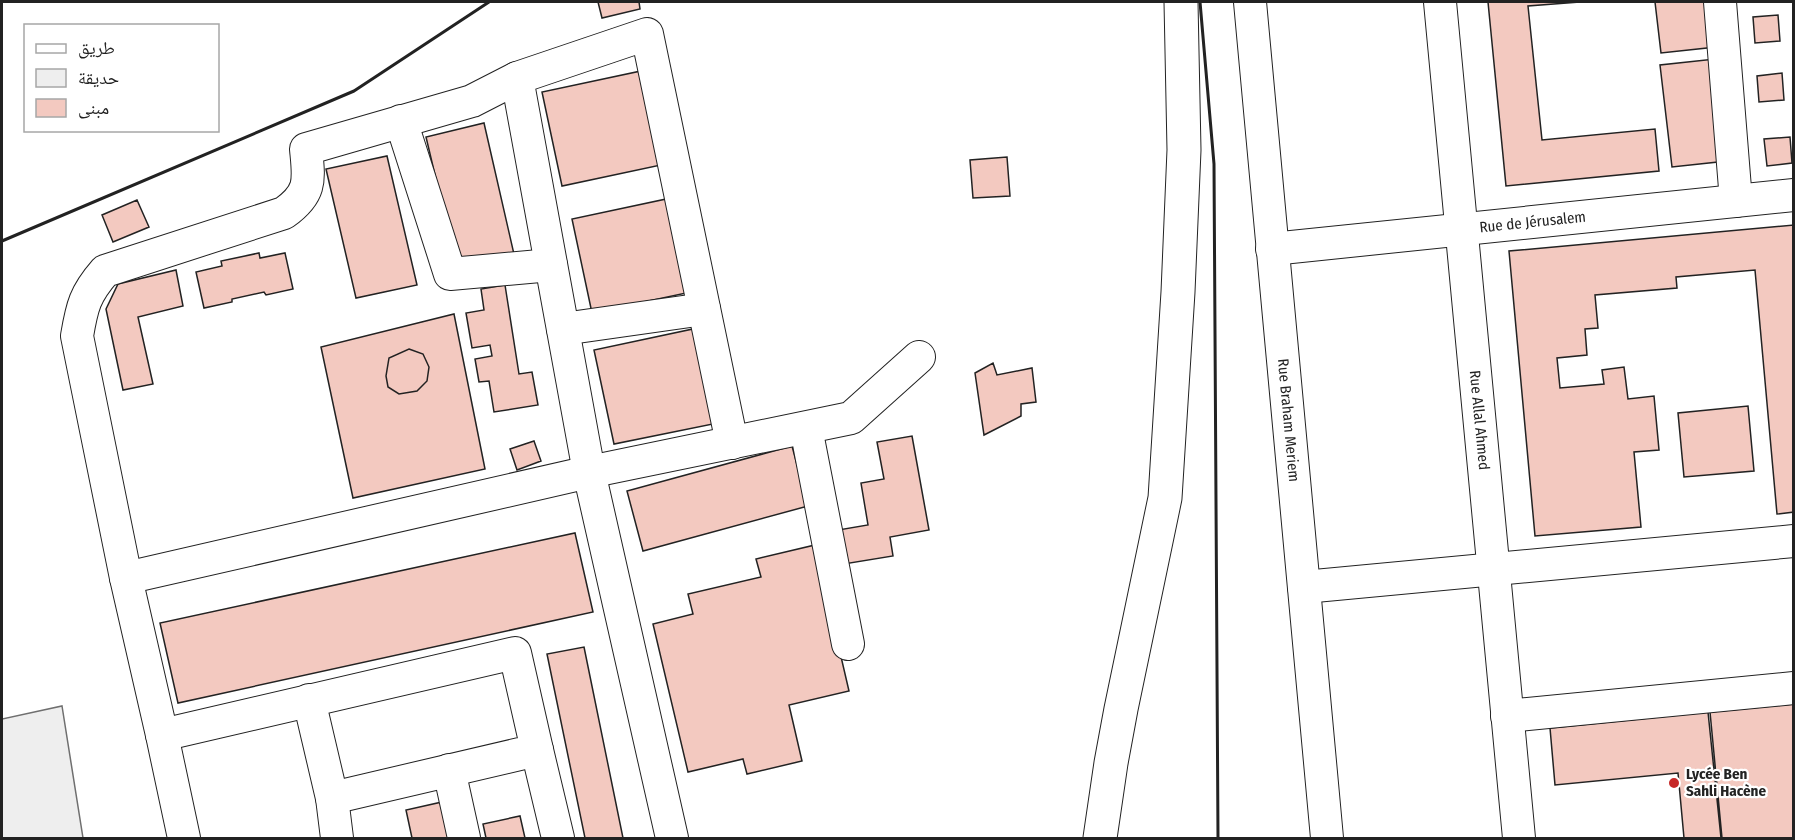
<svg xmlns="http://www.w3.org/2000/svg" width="1795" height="840" font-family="'Fira Sans Condensed','Noto Naskh Arabic',sans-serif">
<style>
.green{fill:#eee;stroke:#6f6f6f;stroke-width:1.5}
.building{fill:#f3c9c0;stroke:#222;stroke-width:1.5}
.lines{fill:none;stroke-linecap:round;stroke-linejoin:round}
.minor-casing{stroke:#222;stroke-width:34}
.major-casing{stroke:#222;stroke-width:35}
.minor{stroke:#fff;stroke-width:32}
.major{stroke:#fff;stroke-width:33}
.wall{stroke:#222;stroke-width:3}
.poi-dot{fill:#c62828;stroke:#fff;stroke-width:2}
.labels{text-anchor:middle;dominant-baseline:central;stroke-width:4.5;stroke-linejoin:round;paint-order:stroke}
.street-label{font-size:15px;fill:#222;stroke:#fff}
.poi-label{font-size:15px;font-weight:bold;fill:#222;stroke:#fff;text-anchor:start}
</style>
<rect width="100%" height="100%" fill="#fff"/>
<path class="green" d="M62,706L83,838H2V719Z"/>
<path class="building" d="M598,2H639L640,9L602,18Z
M1488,2H1580L1528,6L1542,140L1655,129L1659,171L1506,186Z
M1655,2H1711L1716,47L1661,53Z
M1778,15L1780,41L1755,43L1753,17Z
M1715,59L1727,161L1672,167L1660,65Z
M641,71L661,165L562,186L542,92Z
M1782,73L1784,100L1759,102L1757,76Z
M484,123L516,263L459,276L426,137Z
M1790,137L1792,163L1767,166L1764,139Z
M387,156L417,285L356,298L326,169Z
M1007,157L1010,196L973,198L970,160Z
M671,198L691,292L592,313L572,219Z
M137,200L149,227L113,242L102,215Z
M1794,225V512L1777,514L1755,270L1676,277L1677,288L1595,295L1598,328L1585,329L1587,355L1557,358L1560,388L1604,384L1602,370L1624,367L1628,399L1654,396L1659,450L1634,452L1641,527L1535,536L1509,251Z
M259,253L260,258L285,253L293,289L266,295L264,292L232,299V302L204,308L196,272L222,266L221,261Z
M176,270L183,306L138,317L153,384L123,390L106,309L118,284Z
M505,285L519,374L532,372L538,405L494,412L489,381L479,382L475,359L492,356L490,345L472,348L466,313L484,310L481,289Z
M454,314L485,469L353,498L321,347Z
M693,329L713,424L614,444L594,350Z
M409,349L423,354L429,367L427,381L417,391L399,394L388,387L386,376L389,358Z
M993,363L997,375L1032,368L1036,402L1021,404V416L984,435L975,373Z
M1748,406L1754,471L1684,477L1678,413Z
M912,436L929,530L890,537L893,556L844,564L838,530L868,525L861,483L884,479L877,442Z
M534,441L541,461L517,470L510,449Z
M792,446L808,506L643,551L627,491Z
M575,533L593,612L178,703L160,623Z
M815,545L849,691L789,705L802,761L747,774L743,759L688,772L653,624L693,614L688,594L761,577L756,559Z
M584,647L623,838H585L547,654Z
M1794,704V838H1722L1710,712Z
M1708,712L1721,838H1684L1678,773L1555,785L1550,728Z
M442,802L449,838H412L406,810Z
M520,816L525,838H486L483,824Z"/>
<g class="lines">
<defs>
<g id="minor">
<path id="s1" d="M1250,2L1327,838"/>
<path id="s2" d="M1440,2L1519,838"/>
<path d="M1720,2L1736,201"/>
<path d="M517,78L589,472L672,838"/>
<path d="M401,121L450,274L551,265"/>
<path id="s3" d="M1272,249L1794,195"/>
<path d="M563,329L704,309"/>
<path d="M806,428L848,644"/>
<path d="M126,578L589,472L851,418L919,357"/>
<path d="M1304,587L1794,541"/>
<path d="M309,700L332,798L337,838"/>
<path d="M1507,716L1794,688"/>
<path d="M162,735L515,653L537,750L332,798"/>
<path d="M537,750L558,838"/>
<path d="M449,770L464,838"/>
<path d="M184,838L162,735L126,578L77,336C82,306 85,294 105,271L284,213C312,193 309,180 306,149L472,101L517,78L647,34L732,443"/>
</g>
<path id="major" d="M1100,838L1111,763L1121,709L1165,498L1178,292L1184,150L1181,2"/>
</defs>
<use href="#minor" class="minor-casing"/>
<use href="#major" class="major-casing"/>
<use href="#minor" class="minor"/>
<use href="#major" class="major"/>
<path class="wall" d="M1200,2L1214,164L1218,838
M2,241L354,91L489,2"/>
</g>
<circle class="poi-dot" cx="1674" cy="783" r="6"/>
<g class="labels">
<g class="street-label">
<text stroke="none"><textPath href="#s3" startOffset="262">Rue de Jérusalem</textPath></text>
<text stroke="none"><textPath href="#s1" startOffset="420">Rue Braham Meriem</textPath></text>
<text stroke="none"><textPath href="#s2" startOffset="420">Rue Allal Ahmed</textPath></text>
</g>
<g class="poi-label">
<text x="1686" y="774">Lycée Ben<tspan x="1686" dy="17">Sahli Hacène</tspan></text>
</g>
</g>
<rect width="1795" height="840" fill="none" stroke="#222222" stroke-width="6"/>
<rect x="24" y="24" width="195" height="108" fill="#ffffff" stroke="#a7a7a7" stroke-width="1.5"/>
<rect x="36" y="44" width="30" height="9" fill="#ffffff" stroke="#a7a7a7" stroke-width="1.5"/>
<text x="78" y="54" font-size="18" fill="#222222">طريق</text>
<rect x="36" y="69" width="30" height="18" fill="#eeeeee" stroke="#a7a7a7" stroke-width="1.5"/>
<text x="78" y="84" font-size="18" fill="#222222">حديقة</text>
<rect x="36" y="99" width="30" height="18" fill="#f3c9c0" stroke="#a7a7a7" stroke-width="1.5"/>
<text x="78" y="114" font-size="18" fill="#222222">مبنى</text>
</svg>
